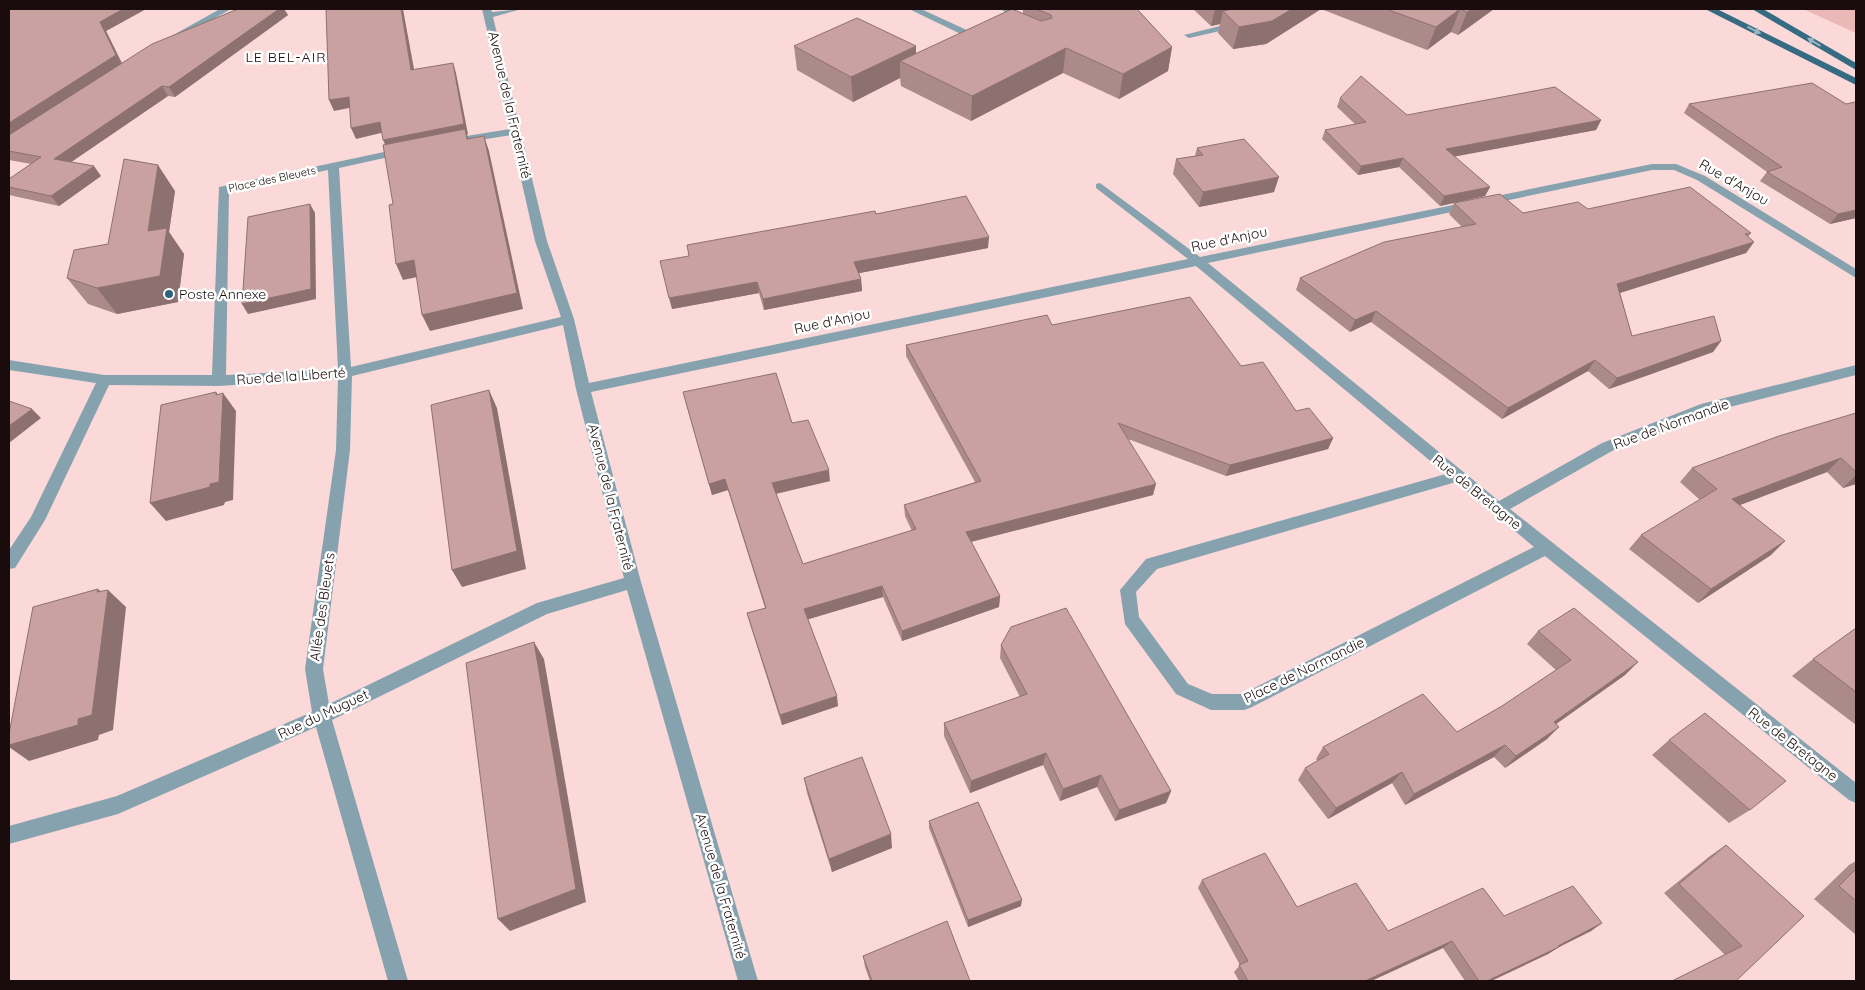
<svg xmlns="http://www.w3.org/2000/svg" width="1865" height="990" font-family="Quicksand,sans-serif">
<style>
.green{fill:#eab8b6}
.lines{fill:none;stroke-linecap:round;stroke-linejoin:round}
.minor{fill:#86a2af;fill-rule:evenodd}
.major{fill:#356b83;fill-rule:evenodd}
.wall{fill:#ad8a8a}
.shaded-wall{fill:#8d7170}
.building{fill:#c9a1a0;stroke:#8d7170}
.oneway{fill:#9ab5c1}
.poi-dot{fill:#2b657d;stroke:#fff;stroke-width:2}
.labels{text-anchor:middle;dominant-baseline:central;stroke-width:5;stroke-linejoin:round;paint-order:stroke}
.far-street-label{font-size:11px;fill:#1a0c0c;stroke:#fff}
.far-quarter-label{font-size:14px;letter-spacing:1px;fill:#1a0c0c;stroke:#fff}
.street-label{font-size:14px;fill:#1a0c0c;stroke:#fff}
.poi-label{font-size:14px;fill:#1a0c0c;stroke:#fff;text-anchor:start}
</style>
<rect width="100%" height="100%" fill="#fbd9d8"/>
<path class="green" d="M1803,9H1856V33Z"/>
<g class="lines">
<path class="minor" d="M220,9H231L167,45L159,43Z
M482,9H491L492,12L522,9L493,17L547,241L574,319L589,383L1188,259L1096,188V184L1100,183L1200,257L1652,164H1676L1705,176L1856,269V278L1697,180L1674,170H1652L1208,263L1499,501L1602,443L1701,404L1856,365V375L1710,412L1612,451L1510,509L1856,783V803L1849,800L1545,556L1250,708L1244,710H1211L1176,694L1125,624L1120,590L1146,559L1446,474L1196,266L591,392L641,582L758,981H738L627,590L547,614L332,720L408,981H388L316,727L118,814L9,844V826L117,796L312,712L305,669L336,450L338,378L219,386L109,385L45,520L15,568L9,569V550L31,517L96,383L9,370V360L104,375H212L219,187L403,148L407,149V153L339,168L351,367L561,317L535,241L511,135L448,145L443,142L448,139L510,129ZM328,170L338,369L226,375L229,191ZM563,325L576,389L624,578L537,603L329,704L323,669L350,450L352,376ZM1456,482L1534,547L1242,694H1212L1188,684L1139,617L1136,592L1157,569Z
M909,9H921L969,31L1005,12L1001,9H1013L1018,12L969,38Z
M1256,9H1267L1242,26L1189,38L1184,35L1236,22Z"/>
<path class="major" d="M1705,9H1717L1856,78V85Z
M1752,9H1763L1856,63V70Z"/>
</g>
<path class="wall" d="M9,9H146L106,31L122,63L238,9H284L288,15L175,97L168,96L71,162L101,176L59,206L9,195V179L31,164L9,160Z
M1023,9H1137L1172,47L1168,71L1119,99L1063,73L971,121L901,86L900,78L853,102L797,70L794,46L916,54L1023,13Z
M1193,9H1494L1458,35L1451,32L1427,50L1321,9L1266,44L1233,49L1218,33L1220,24L1211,26Z
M1340,98L1407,115L1601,120L1596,130L1454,156L1490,187L1485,196L1440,206L1399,167L1358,175L1322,139L1325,130L1355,124L1337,107Z
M1856,103V218L1830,224L1760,181L1767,172L1684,113L1689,104H1846Z
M1197,148L1274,192L1199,207L1173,174L1176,159L1195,156Z
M175,191L169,232L184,254L178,302L117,314L88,304L67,278L108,244Z
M1454,203L1523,213L1588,209L1751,233L1748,237L1754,242L1746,253L1620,293L1632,336L1721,341L1713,352L1609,389L1588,371L1502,419L1371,322L1350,332L1296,290L1300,278L1462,227L1449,214Z
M876,214L988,248L859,273L861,279L862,291L764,310L759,293L672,309Z
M1052,325L1241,366L1296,411L1333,438L1328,449L1226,476L1128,439L1153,495L971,542L1000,596L999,607L902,641L883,597L808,619L838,706L782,725L750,624L747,613L765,608L728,490L712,495L686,403L792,423L830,481L776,494L803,564L912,531L905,516L904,505L975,482L906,356V345Z
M1856,413V484L1843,488L1827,472L1740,505L1771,555L1698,603L1629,549L1641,535L1700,500L1680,482L1692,468Z
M1856,628V725L1792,676L1813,659Z
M1538,631L1625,675L1556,724L1547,739L1505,768L1494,757L1405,805L1392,783L1328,819L1298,780L1305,768L1318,761L1316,759L1323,747L1457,732L1502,706L1556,670L1527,644Z
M1001,645L1171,791L1166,803L1115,821L1097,787L1060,801L1043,765L970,793L944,736V723L1020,697L1000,658Z
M1669,740L1750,810L1729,823L1652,755Z
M804,778L892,848L832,872L807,793Z
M929,821L1021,906L968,927L929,828Z
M1726,845L1804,916L1725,955L1664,893L1710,856Z
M1856,861V935L1814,899L1849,865Z
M1202,880L1297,907L1388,931L1504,916L1602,923L1591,931L1559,947L1548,954L1491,981H1465L1443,948L1371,981H1239L1234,972L1240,965L1198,888Z
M863,956L970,981H870L865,967Z"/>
<path class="shaded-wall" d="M123,9H146L106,31L122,64L9,138V123L100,22Z
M279,9H284L288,15L175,97L169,87Z
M401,9H403L416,80L411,70Z
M1215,9H1253L1223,11L1220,24L1211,26Z
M1292,9H1321L1266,44L1233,49L1239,27Z
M1460,9L1451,32L1427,50L1436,27Z
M1472,9H1494L1458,35L1467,12Z
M916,46V69L900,61V78L853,102L851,77Z
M1172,47L1168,71L1119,99L1123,74Z
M1066,48L1063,73L971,121L972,96Z
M453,63L456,73L468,134L467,135L471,145L467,139L388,151L383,140Z
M162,86L168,96L61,169L54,159Z
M349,97L354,107L334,111L329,100Z
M1601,120L1596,130L1442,159L1446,149Z
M380,122L385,132L356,139L351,128Z
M484,136L489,151L523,309L430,331L422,315Z
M1403,158L1399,167L1358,175L1361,166Z
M158,165L175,191L169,232L184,254L178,302L117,314L97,288L148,231Z
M94,166L101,176L59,206L51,196Z
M1279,177L1274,192L1199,207L1203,192Z
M1490,187L1485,196L1440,206L1444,196Z
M310,204L315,213L316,299L248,314L242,304Z
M1856,210V218L1830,224L1838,214Z
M989,237L988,248L855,274L854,262Z
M1754,242L1746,253L1610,296L1617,284Z
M414,260L422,276L403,280L396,264Z
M861,279L862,291L764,310L763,299Z
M757,282L759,293L672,309L669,298Z
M1376,311L1371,322L1350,332L1355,320Z
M1721,341L1713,352L1609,389L1617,378Z
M1595,360L1588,371L1502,419L1508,408Z
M489,390L497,408L526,569L462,587L452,570Z
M216,392L222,401L223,393L236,411L233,500L225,502L224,505L166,521L150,503L216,395Z
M32,409L41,418L9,443V426Z
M1333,438L1328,449L1226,476L1230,465Z
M1841,458L1827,472L1719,513L1732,499Z
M829,470L830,481L774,494L772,483Z
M1856,475V484L1843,488Z
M725,479L728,490L712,495L709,484Z
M1156,484L1153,495L966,543V532Z
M1785,541L1771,555L1698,603L1711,589Z
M882,586L883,597L806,620L804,609Z
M98,589L107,597L108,590L126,607L113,730L99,735L98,740L29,761L9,747V745L97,592Z
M1000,596L999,607L902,641V631Z
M534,642L544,659L586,902L510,931L498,919Z
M1638,662L1625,675L1542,734L1554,722Z
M837,696L838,706L782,725L780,715Z
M1559,727L1547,739L1505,768L1516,756Z
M1505,745L1494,757L1405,805L1414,794Z
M1046,753L1043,765L970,793L971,781Z
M1402,772L1392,783L1328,819L1336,808Z
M1101,775L1097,787L1060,801L1063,789Z
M1171,791L1166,803L1115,821L1119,810Z
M891,834L892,848L832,872L829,859Z
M1022,900L1021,906L968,927V920Z
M1602,923L1591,931L1547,953L1558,946Z
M1452,941L1443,948L1371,981H1365Z
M1559,947L1548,954L1491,981H1487Z"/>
<path class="building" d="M9,9H123L100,22L116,55L9,123Z
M238,9H279L169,87L162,86L54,159L94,166L51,196L9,187V179L41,157L9,151V135L152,44Z
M326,9H401L411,70L453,63L464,124L383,140L380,122L351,128L349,97L329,100Z
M1012,9L1041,21L1052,18L1051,15L1036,9H1137L1172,47L1123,74L1066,48L972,96L900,61Z
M1232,9H1292L1272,21L1239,27L1223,11Z
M1386,9H1472L1467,12L1460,9L1436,27Z
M857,18L916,46L851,77L794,46Z
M1361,76L1407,115L1555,87L1601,120L1446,149L1490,187L1444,196L1403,158L1361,166L1325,130L1366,122L1340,98Z
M1812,83L1846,104L1855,102L1856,103V210L1838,214L1767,172L1782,167L1689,104Z
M465,129L467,139L484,136L517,293L422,315L414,260L396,264L389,205L393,204L383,145Z
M1244,139L1279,177L1203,192L1176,159L1203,155L1197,148Z
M124,159L158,165L148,231L167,228L160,276L97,288L67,278L74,250L108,244Z
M1690,187L1751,233L1745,234L1754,242L1617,284L1632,336L1714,316L1721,341L1617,378L1595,360L1508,408L1376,311L1355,320L1300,278L1384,242L1476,224L1454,203L1500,194L1523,213L1578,202L1588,209Z
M966,196L989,237L854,262L861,279L763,299L757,282L669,298L660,261L689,256L687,245L875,211L876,214Z
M310,204L311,289L242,304L248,217Z
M1190,297L1241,366L1263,362L1296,411L1309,408L1333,438L1230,465L1118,423L1156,484L966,532L1000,596L902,631L882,586L804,609L837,696L780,715L747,613L766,608L725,479L709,484L683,392L776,373L792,423L808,420L829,470L772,483L803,564L916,529L904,505L981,481L906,345L1047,315L1052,325Z
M489,390L517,551L452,570L431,405Z
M216,392V395L223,393L219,482L210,484V487L150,503L161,405Z
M9,401L32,409L9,426Z
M1856,413V472L1841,458L1732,499L1785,541L1711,589L1641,535L1717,489L1692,468L1779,436Z
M98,589L97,592L108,590L92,715L78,719V725L9,745V734L33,607Z
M1066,608L1171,791L1119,810L1101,775L1063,789L1046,753L971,781L944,723L1027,694L1001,645L1011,627Z
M1574,608L1638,662L1554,722L1559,727L1516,756L1505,745L1414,794L1402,772L1336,808L1305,768L1329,754L1323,747L1423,694L1457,732L1502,706L1571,660L1538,631Z
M1856,628V692L1813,659Z
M534,642L576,889L498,919L466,663Z
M1705,713L1786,781L1750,810L1669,740Z
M862,757L891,834L829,859L804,778Z
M978,802L1022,900L968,920L929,821Z
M1726,845L1804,916L1736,981H1672L1742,946L1679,884Z
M1265,853L1297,907L1356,883L1388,931L1483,888L1504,916L1573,886L1602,923L1558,946L1559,947L1487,981H1479L1452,941L1365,981H1248L1239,965L1248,961L1202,880Z
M1856,869V901L1839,886Z
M947,921L970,981H872L863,956Z"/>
<defs><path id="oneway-solid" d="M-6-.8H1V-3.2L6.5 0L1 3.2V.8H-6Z" transform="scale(1.25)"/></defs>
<g class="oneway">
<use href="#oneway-solid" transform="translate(1754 30) rotate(27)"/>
<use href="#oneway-solid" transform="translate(1814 42) rotate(-149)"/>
</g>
<circle class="poi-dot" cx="169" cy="294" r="5"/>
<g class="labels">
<g class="far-street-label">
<text transform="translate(272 179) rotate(-12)">Place des Bleuets</text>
</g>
<g class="far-quarter-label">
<text x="286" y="57">LE BEL-AIR</text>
</g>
<g class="street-label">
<text transform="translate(510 105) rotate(77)">Avenue de la Fraternité</text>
<text transform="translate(1734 182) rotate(30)">Rue d'Anjou</text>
<text transform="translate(1229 239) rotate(-12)">Rue d'Anjou</text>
<text transform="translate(832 321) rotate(-12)">Rue d'Anjou</text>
<text transform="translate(291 376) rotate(-4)">Rue de la Liberté</text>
<text transform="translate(1671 424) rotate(-20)">Rue de Normandie</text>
<text transform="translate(1477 492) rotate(39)">Rue de Bretagne</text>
<text transform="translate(611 497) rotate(76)">Avenue de la Fraternité</text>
<text transform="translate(322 607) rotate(-82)">Allée des Bleuets</text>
<text transform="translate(1304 670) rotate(-26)">Place de Normandie</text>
<text transform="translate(323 714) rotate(-25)">Rue du Muguet</text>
<text transform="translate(1793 744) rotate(38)">Rue de Bretagne</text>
<text transform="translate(721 886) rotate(74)">Avenue de la Fraternité</text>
</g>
<g class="poi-label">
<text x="179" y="294">Poste Annexe</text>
</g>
</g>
<rect width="1865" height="990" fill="none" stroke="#1a0c0c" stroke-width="20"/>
</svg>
